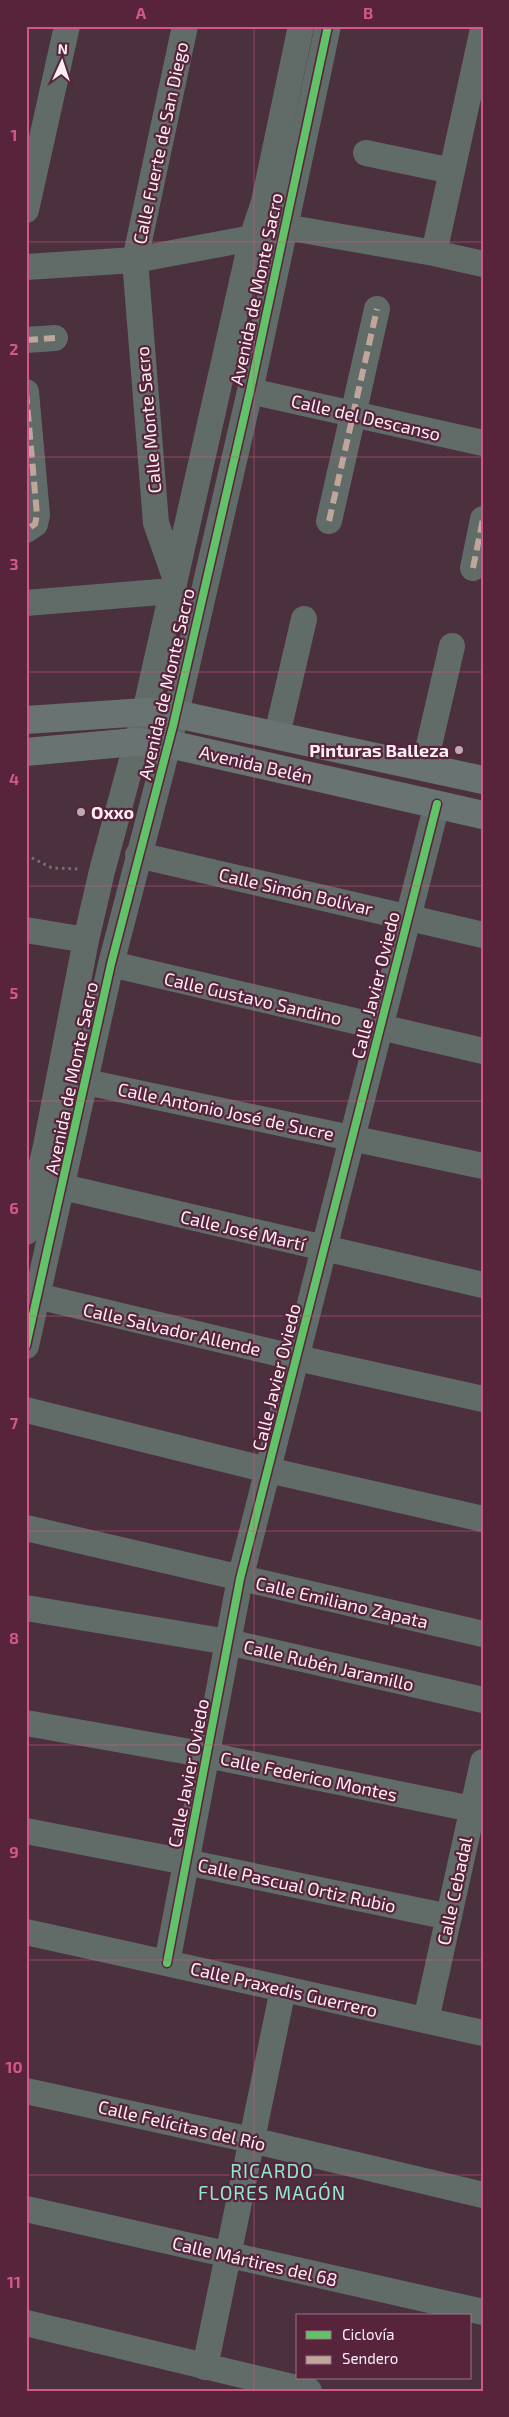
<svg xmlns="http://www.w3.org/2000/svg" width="509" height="2417" font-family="'Exo 2',sans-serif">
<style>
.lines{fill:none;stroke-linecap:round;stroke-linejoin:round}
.path{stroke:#737374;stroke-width:3;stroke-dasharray:2.5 4;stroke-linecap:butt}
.minor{stroke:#616c69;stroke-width:26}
.major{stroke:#687372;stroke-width:28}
.quiet{stroke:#c0a59a;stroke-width:6;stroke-dasharray:12 6;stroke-linecap:butt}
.cycleway-casing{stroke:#57243c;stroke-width:11}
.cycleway{stroke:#61c268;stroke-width:8}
.grid{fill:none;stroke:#d35889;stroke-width:1;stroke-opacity:0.55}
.poi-dot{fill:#beacb3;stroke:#57243c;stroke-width:2}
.labels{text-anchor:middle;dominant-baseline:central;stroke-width:4.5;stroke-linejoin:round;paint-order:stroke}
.street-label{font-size:18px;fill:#fceef3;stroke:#57243c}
.poi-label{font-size:18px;font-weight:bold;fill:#fceef3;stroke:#57243c;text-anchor:end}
.neighbourhood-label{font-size:19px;letter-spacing:1px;fill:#8bebcf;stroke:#57243c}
.neatline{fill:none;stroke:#d35889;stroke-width:2}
.grid-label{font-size:16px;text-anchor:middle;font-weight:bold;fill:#d35889}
</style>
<rect width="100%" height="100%" fill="#4b303d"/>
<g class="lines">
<path class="path" d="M26,855L52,868L80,869"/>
<path class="minor" d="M366,153L452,171
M26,210L67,26
M434,253L483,29
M26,267L135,260L252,238L285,227L434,253L483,264
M26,340L55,338
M250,391L483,443
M26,392L37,515L35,524L26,530
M329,521L377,309
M473,568L483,519
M175,577L156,523L135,260L185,26
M26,603L172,591
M277,735L304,619
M424,767L452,646
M138,855L483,935
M26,930L86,940
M111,964L483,1051
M86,1082L483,1166
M63,1187L483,1285
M26,1232L46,1146L86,940L102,871L145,712L252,238L264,202L301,26
M37,1296L297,1358L483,1399
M26,1346L111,964L173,726L250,391L328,26
M26,1410L268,1470L483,1519
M26,1528L483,1634
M26,1608L228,1642L483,1700
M26,1723L207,1755L472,1809
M26,1831L186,1862L449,1917
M26,1932L483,2033
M167,1963L240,1579L437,804
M426,2020L483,1762
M26,2091L251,2140L483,2195
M26,2209L483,2312
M26,2323L309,2391
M205,2367L283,1989"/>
<path class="major" d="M26,720L145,712L176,714L483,780
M26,752L135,742L169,744L483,815"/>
<path class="quiet" d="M26,340L55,338
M26,392L37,515L35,524L26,530
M329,521L377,309
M473,568L483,519"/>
<defs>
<path id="cycleway" d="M26,1346L111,964L173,726L250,391L328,26
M167,1963L240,1579L437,804"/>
</defs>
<use href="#cycleway" class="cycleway-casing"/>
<use href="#cycleway" class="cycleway"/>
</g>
<path class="grid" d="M254,26V2391M26,242H483M26,457H483M26,672H483M26,886H483M26,1101H483M26,1316H483M26,1531H483M26,1745H483M26,1960H483M26,2175H483"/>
<g class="poi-dot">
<circle cx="459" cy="750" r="5"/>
<circle cx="81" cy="812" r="5"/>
</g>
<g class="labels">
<g class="street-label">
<text transform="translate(160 143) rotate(-78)">Calle Fuerte de San Diego</text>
<text transform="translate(256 289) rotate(-78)">Avenida de Monte Sacro</text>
<text transform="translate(366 417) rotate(13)">Calle del Descanso</text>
<text transform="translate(148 420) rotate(-95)">Calle Monte Sacro</text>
<text transform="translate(166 684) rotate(-77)">Avenida de Monte Sacro</text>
<text transform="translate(256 764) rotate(13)">Avenida Belén</text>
<text transform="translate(296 891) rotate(13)">Calle Simón Bolívar</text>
<text transform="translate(375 985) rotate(-76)">Calle Javier Oviedo</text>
<text transform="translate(253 998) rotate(13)">Calle Gustavo Sandino</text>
<text transform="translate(71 1078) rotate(-78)">Avenida de Monte Sacro</text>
<text transform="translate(226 1111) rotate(12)">Calle Antonio José de Sucre</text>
<text transform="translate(243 1230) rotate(13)">Calle José Martí</text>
<text transform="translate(172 1329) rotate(13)">Calle Salvador Allende</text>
<text transform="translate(276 1377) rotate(-76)">Calle Javier Oviedo</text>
<text transform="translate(342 1602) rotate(13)">Calle Emiliano Zapata</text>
<text transform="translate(329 1665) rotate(13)">Calle Rubén Jaramillo</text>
<text transform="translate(188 1773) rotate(-79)">Calle Javier Oviedo</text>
<text transform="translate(309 1776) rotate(12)">Calle Federico Montes</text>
<text transform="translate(297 1885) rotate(12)">Calle Pascual Ortiz Rubio</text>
<text transform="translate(454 1891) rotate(-78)">Calle Cebadal</text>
<text transform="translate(284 1989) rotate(13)">Calle Praxedis Guerrero</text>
<text transform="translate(182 2125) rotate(13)">Calle Felícitas del Río</text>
<text transform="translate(255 2261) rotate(13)">Calle Mártires del 68</text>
</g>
<g class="poi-label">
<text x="449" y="750">Pinturas Balleza</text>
<text x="91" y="812" text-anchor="start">Oxxo</text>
</g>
<g class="neighbourhood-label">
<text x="272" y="2170">RICARDO<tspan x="272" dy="22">FLORES MAGÓN</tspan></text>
</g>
</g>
<rect width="509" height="2417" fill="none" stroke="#57243c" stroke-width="55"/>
<rect x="296" y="2314" width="175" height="65" fill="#57243c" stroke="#997585"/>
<rect x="306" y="2331" width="25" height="8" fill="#61c268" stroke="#997585"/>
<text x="342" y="2340" font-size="15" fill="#fceef3">Ciclovía</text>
<rect x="306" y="2356" width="25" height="8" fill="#c0a59a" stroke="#997585"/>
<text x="342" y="2364" font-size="15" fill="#fceef3">Sendero</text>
<g transform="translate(62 62) rotate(3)" stroke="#57243c" stroke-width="4" paint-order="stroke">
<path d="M0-4L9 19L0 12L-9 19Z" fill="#fceef3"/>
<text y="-8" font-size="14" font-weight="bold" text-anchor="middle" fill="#fceef3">N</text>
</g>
<rect x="28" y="28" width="454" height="2362" class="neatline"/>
<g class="grid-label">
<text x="141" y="19">A</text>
<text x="368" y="19">B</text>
<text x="14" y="141">1</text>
<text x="14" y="355">2</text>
<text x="14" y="570">3</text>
<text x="14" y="785">4</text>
<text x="14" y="999">5</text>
<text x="14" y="1214">6</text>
<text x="14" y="1429">7</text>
<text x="14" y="1644">8</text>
<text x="14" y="1858">9</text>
<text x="14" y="2073">10</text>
<text x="14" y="2288">11</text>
</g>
</svg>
